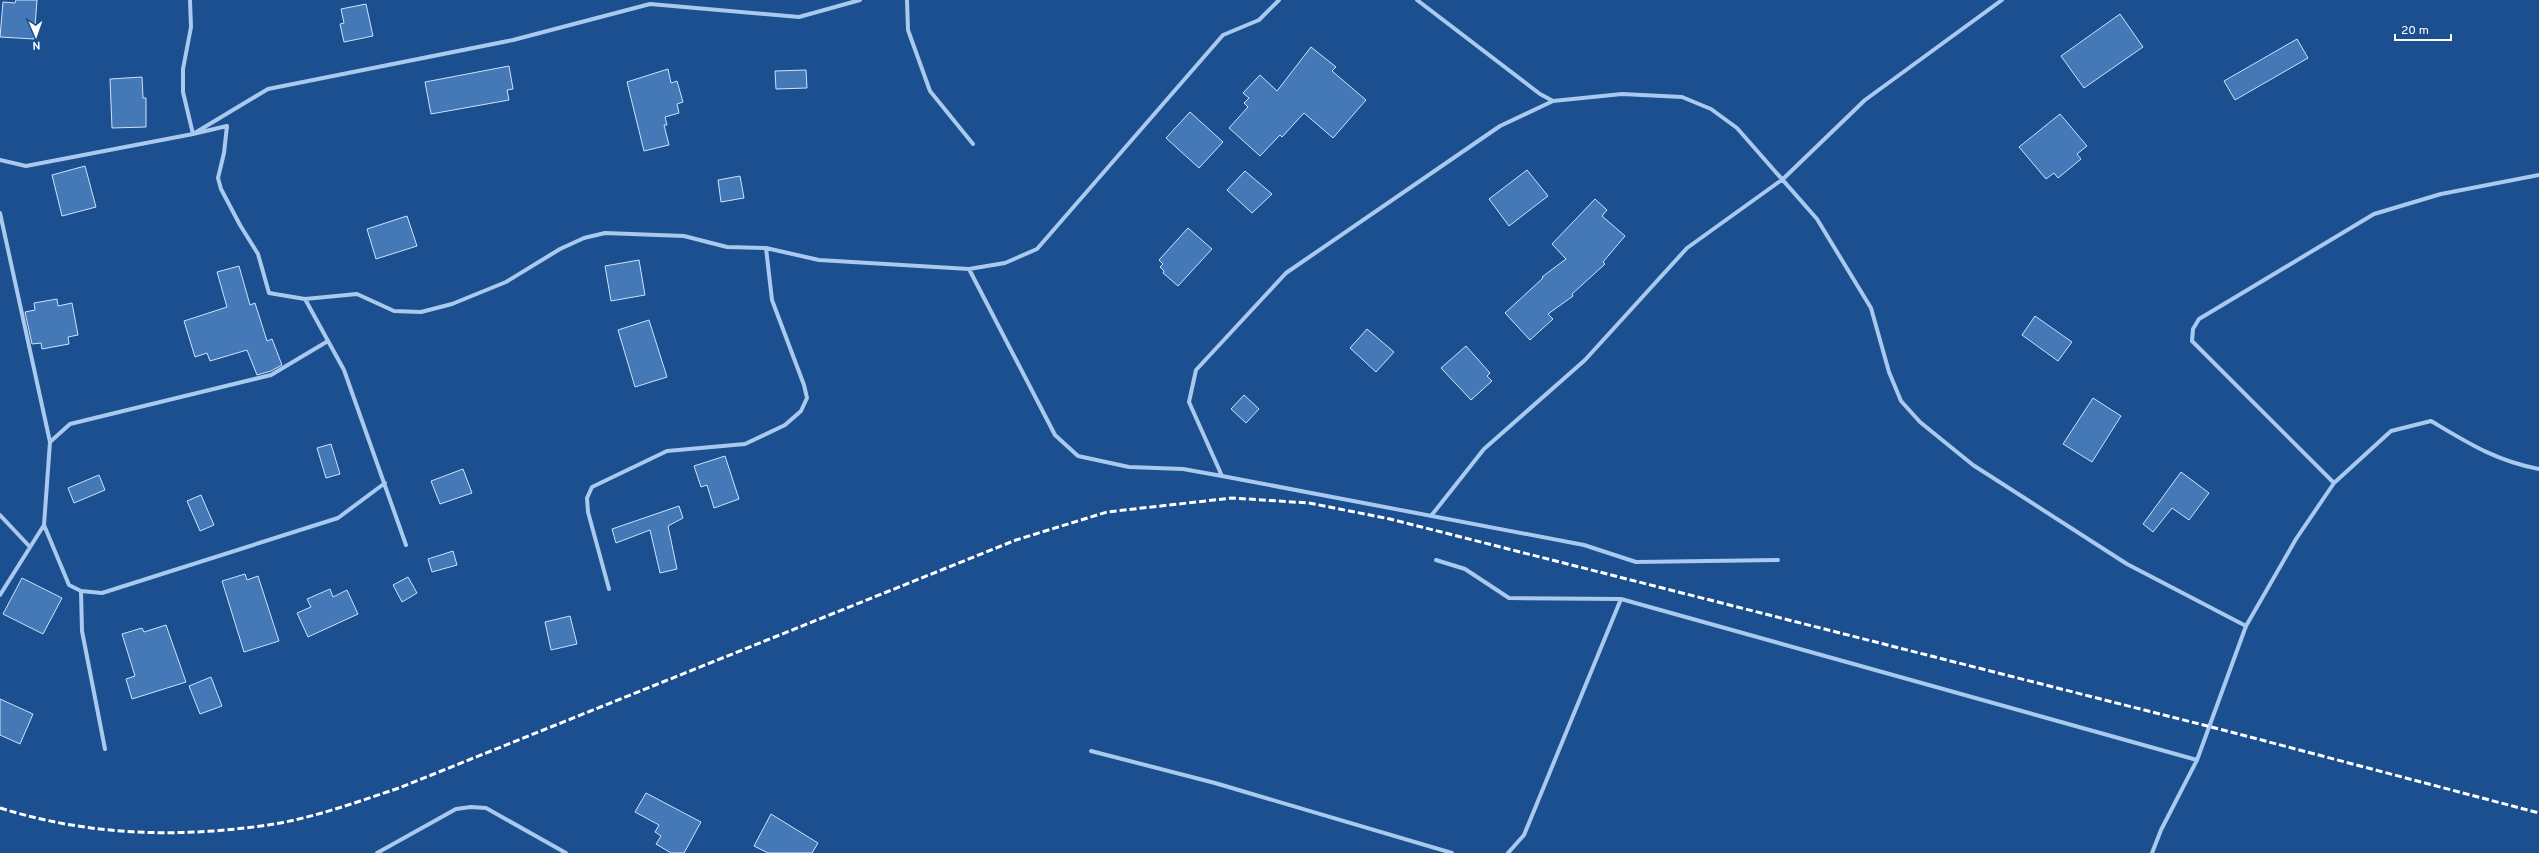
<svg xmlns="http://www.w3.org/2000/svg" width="2539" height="853" font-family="Overpass,sans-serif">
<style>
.building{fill:#4478b7;stroke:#cfe3fa}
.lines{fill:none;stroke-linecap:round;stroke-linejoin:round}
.street{stroke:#a9c9ee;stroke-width:4}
.rail{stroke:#fff;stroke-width:3;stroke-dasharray:7 3;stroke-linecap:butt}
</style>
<rect width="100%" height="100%" fill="#1b4f8f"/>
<path class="building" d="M16,0H37L34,39L0,37L3,2L15,3Z
M366,4L373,36L344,42L340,24L344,23L341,9Z
M2120,14L2143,47L2084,88L2061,56Z
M2297,39L2308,58L2235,100L2224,81Z
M1311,47L1336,67L1332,71L1366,100L1333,138L1304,113L1282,137L1280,135L1260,156L1229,128L1248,107L1244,103L1249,98L1243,93L1260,75L1277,91Z
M509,66L513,89L507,90L509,100L431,114L425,82Z
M668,69L671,83L677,81L683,102L677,104L679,113L665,117L667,125H664L669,145L644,151L627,82Z
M806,70L807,88L776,89L775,71Z
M142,77L143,98H146V127L112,128L110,79Z
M1190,112L1223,142L1199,168L1166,138Z
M2060,114L2087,146L2077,154L2081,159L2058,178L2054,173L2046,179L2019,147Z
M85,166L96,207L62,216L52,175Z
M1527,170L1548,196L1509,226L1489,199Z
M1245,171L1272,194L1252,213L1227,190Z
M740,176L744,198L721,202L718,180Z
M1595,199L1607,210L1602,216L1625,236L1603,262L1605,264L1572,294L1573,296L1548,314L1553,319L1530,340L1505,313L1543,278L1542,277L1566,259L1552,244Z
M407,216L417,246L376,259L367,229Z
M1188,228L1212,249L1178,286L1163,273L1164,271L1160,267L1163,264L1159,260Z
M639,260L645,295L611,301L605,266Z
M239,266L250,305L255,303L267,341L272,339L282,365L271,371L257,375L247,350L210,361L207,353L195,357L184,321L227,307L217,272Z
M57,299L58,306L72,303L78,335L68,337L69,344L42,349L41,343L32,344L25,312L35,310L34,303Z
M2035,316L2072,342L2058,361L2022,335Z
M649,320L667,377L635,387L618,330Z
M1367,329L1394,352L1376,372L1350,348Z
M1466,346L1490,373L1487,376L1492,381L1471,400L1441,368Z
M1244,395L1259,409L1246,423L1231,409Z
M2093,398L2121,416L2092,462L2063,444Z
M331,444L340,474L326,478L317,448Z
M725,456L739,499L714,508L707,485L701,487L694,466Z
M463,469L472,493L440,504L431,481Z
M2181,472L2209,493L2189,520L2172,508L2153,532L2143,524Z
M99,475L105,490L74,503L68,488Z
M201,495L214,525L200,531L187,501Z
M679,506L683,518L668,526L677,569L660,573L650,530L616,543L612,529Z
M453,551L457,565L432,572L428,559Z
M245,574L247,580L258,576L279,641L244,652L222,581Z
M408,577L417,593L402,602L393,585Z
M22,578L62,598L43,634L3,614Z
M330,589L333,597L347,590L358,614L308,637L297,613L311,607L307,599Z
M570,616L577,644L551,650L545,622Z
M166,625L186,682L132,699L126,679L135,676L122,634L142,628L144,632Z
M211,677L222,706L200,714L189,686Z
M0,699L33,714L20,744L0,735Z
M646,793L701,822L684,853H671L656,844L661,836L655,832L659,825L635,812Z
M771,814L818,843L812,853H768L754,846Z"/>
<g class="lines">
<path class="street" d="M190,0L191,27L183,69V92L193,134L227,126L224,153L218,178L221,189L240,225L258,254L269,293L305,299L357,294L394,311L421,312L452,304L506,282L560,249L584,238L605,233L684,236L727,247L766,248L819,260L969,269L1005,263L1037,249L1223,35L1259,20L1279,0
M907,0L908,30L930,91L973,144
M1417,0L1540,94L1553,101
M0,160L26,166L193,134L268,89L513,40L650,4L799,17L860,0
M0,213L50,442
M969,269L1055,435L1078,456L1129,467L1183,469L1222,476L1584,545L1636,562L1778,560
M305,299L344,370L406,545
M1222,476L1189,402L1196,370L1286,273L1500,126L1553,101L1622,94L1682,97L1711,109L1737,128L1817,219L1871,308L1889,372L1901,401L1920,422L1973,465L2127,564L2246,626
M2334,483L2391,431L2431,421C2468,443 2496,461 2539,469
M0,515L30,547
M1431,516L1484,449L1585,360L1687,248L1783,179L1865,100L2002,0
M44,525L69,585L81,591L102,593L338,518L385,483
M1436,560L1465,569L1509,598L1621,599L2197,760
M609,589L588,512L587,498L592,487L667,451L745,444L785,425L801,411L807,398L804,385L772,300L766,248
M81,591L82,631L105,749
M0,595L44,525L50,442L70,424L271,375L328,341
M1091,751L1215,783L1452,853
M377,853L456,809L471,807L486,808L566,853
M1508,853L1524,835L1621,599
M2152,853L2161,830L2197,760L2246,626L2296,539L2334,483L2192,341L2193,329L2199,319L2374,214L2441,194L2539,175"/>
<path class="rail" d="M0,808C87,835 172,838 261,826C308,820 354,803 399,788L1016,540L1107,512L1232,498L1309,503L1390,519L2231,732L2539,813"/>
</g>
<g transform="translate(36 36) rotate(178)" stroke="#1b4f8f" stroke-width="3" paint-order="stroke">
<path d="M0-3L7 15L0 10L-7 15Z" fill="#ffffff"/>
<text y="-6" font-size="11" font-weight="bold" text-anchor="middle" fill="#ffffff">N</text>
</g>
<path d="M2395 34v6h56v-6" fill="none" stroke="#ffffff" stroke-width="2"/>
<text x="2401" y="34" font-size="12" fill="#ffffff" stroke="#1b4f8f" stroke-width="3" paint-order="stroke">20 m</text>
</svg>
